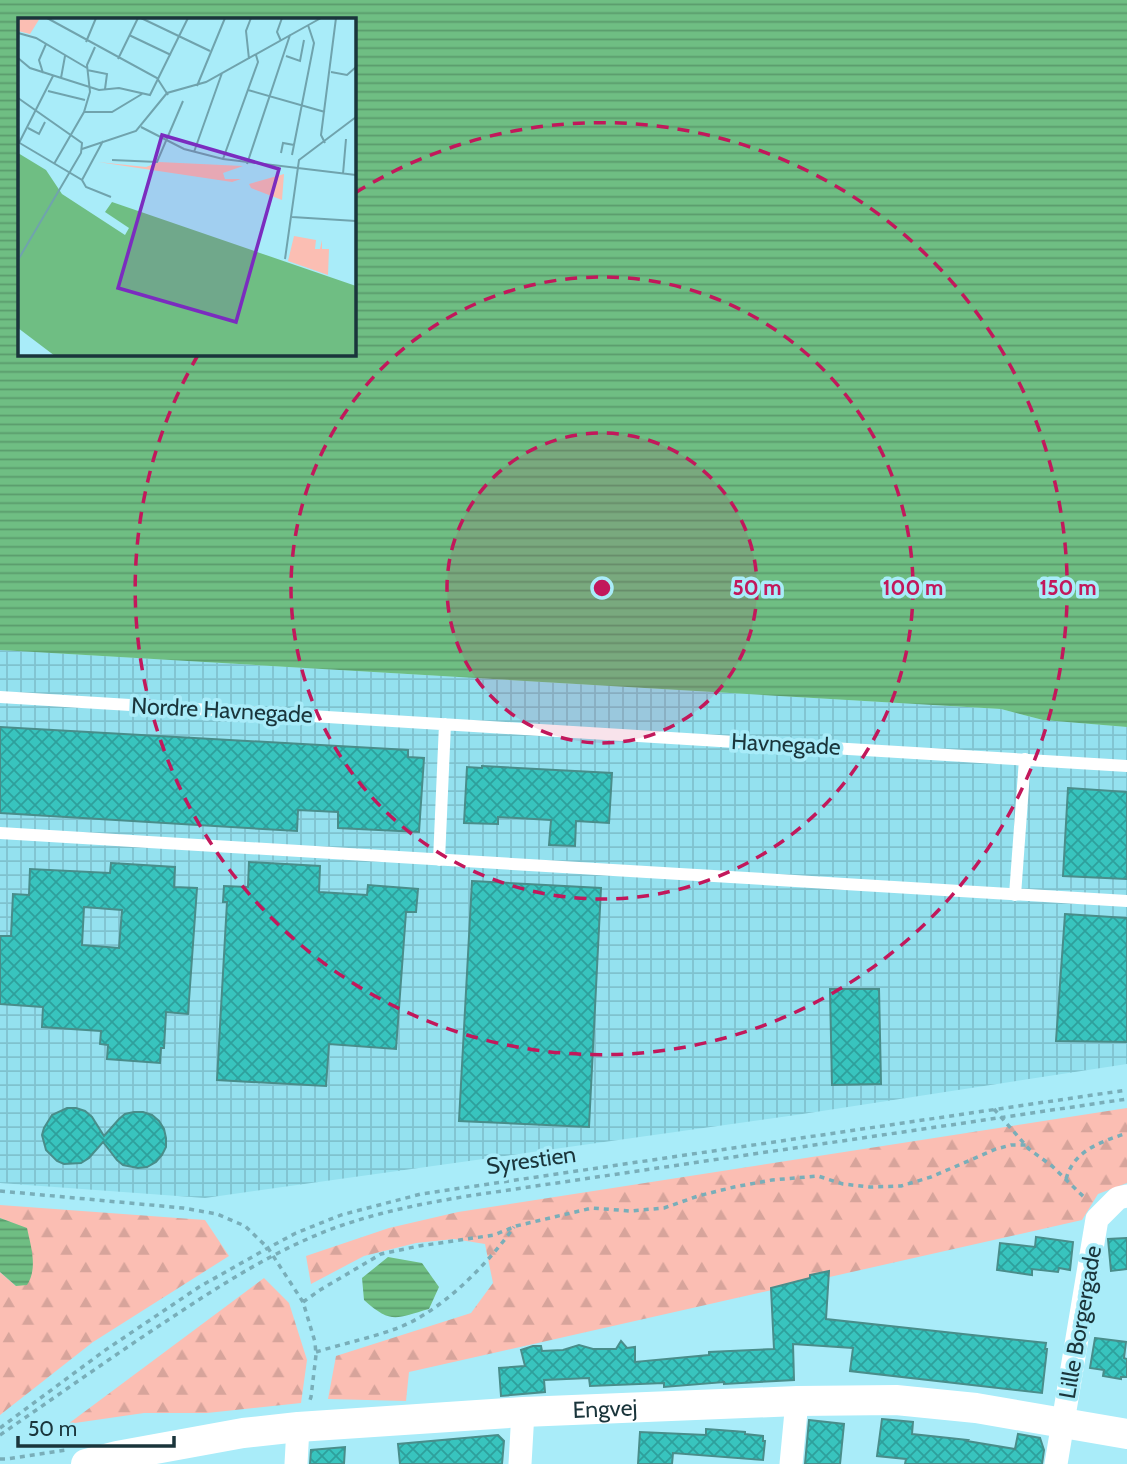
<svg xmlns="http://www.w3.org/2000/svg" width="1127" height="1464" font-family="Cabin,sans-serif">
<style>
.industrial{fill:url(#industrial-grid)}
.forest{fill:url(#forest-firs)}
.water{fill:url(#water-rules);fill-rule:evenodd}
.building{fill:url(#building-cross-hatch);stroke:#498d8a;stroke-width:2;fill-rule:evenodd}
.lines{fill:none;stroke-linecap:round;stroke-linejoin:round}
.path{stroke:#79aeb9;stroke-width:3.5;stroke-dasharray:5 5;stroke-linecap:butt}
.service{stroke:#fff;stroke-width:12}
.minor{stroke:#fff;stroke-width:23}
.tertiary{stroke:#fff;stroke-width:30}
.ring{fill:none;stroke:#c2185b;stroke-width:3.5;stroke-dasharray:12 9}
.labels{text-anchor:middle;dominant-baseline:central;stroke-width:7;stroke-linejoin:round;paint-order:stroke}
.street-label{font-size:23px;fill:#1a353b;stroke:#a9ecf9}
.inset-road{fill:none;stroke:#70a3ad;stroke-width:2}
.view{fill:#7b2cbf;fill-opacity:0.15;stroke:#7b2cbf;stroke-width:3.5}
.inset-edge{fill:none;stroke:#1a353b;stroke-width:3.5}
.centre{fill:#c2185b;stroke:#a9ecf9;stroke-width:3.5}
.ring-label{font-size:21px;text-anchor:middle;font-weight:bold;fill:#c2185b;stroke:#a9ecf9;stroke-width:7;stroke-linejoin:round;paint-order:stroke}
</style>
<defs>
<pattern id="industrial-grid" width="8" height="8" patternUnits="userSpaceOnUse" patternTransform="scale(1.75)"><rect width="8" height="8" fill="#94e1ef"/><path d="M0 4h8M4 0v8" fill="none" stroke="#7fc2ce"/></pattern>
<pattern id="forest-firs" width="22" height="20" patternUnits="userSpaceOnUse" patternTransform="scale(1.75)"><rect width="22" height="20" fill="#fbbeb3"/><path d="M5 1l3.5 6h-7zM16 11l3.5 6h-7z" fill="#d7a49b"/></pattern>
<pattern id="water-rules" width="6" height="5" patternUnits="userSpaceOnUse" patternTransform="scale(1.75)"><rect width="6" height="5" fill="#6fbe83"/><path d="M0 2.5h6" fill="none" stroke="#5a9b6c"/></pattern>
<pattern id="building-cross-hatch" width="8" height="8" patternUnits="userSpaceOnUse" patternTransform="scale(1.75)"><rect width="8" height="8" fill="#38c4be"/><path d="M0 0l8 8M0 8l8-8" fill="none" stroke="#2ea09c"/></pattern>
</defs>
<rect width="100%" height="100%" fill="#a9ecf9"/>
<path class="industrial" d="M0,650L1001,709L1043,720L1127,727V1064L796,1115L205,1198L0,1183Z"/>
<path class="forest" d="M1127,1108V1183L1098,1194L1082,1220L409,1372L406,1401L328,1399L336,1356L471,1313L493,1283L485,1244L454,1239L416,1243L364,1256L311,1284L306,1256L389,1228L458,1212Z
M0,1205L205,1220L229,1256L93,1342L0,1415V1272L16,1286L27,1229L0,1218Z
M264,1278L289,1303L307,1360L301,1403L207,1413H144L68,1424Z"/>
<path class="water" d="M0,0H1127V727L1043,720L1001,709L0,650ZM354,19V354H19V19Z
M0,1218L27,1228C31,1247 38,1268 27,1285L16,1286L0,1272Z
M388,1257L422,1263L439,1287L429,1309C396,1318 392,1325 364,1300L362,1278Z"/>
<path class="building" d="M0,727L408,750V757L424,758L419,832L338,828V812L298,810L297,831L0,813Z
M482,766L612,773L609,823L576,821L575,846L549,845L551,820L498,817V824L464,823L467,767L482,768Z
M1068,788L1127,792V879L1063,876Z
M249,862L320,866L319,892L367,895L368,885L418,889L416,912H406L396,1049L329,1044L326,1086L217,1080L227,902H223L224,886L248,887Z
M111,863L175,867L174,887L197,888L188,1014L166,1012L164,1048H161L160,1063L107,1059L108,1045L100,1044L101,1031L42,1027L43,1007L0,1004V936H11L13,894L29,895L30,869L110,873ZM84,907L122,910L119,948L82,945Z
M472,881L601,888L589,1127L459,1121Z
M1065,914L1127,918V1042L1056,1041Z
M830,989H879L881,1084L832,1085Z
M67,1108H76L85,1111L92,1117L104,1136L119,1119L125,1114L134,1112H143L152,1115L159,1121L164,1129L166,1138V1147L162,1155L156,1162L147,1167L138,1168L123,1165L117,1160L103,1142L89,1158L81,1163L64,1164L57,1161L46,1150L42,1135L44,1128L52,1115Z
M1036,1237L1073,1242L1070,1270L1059,1268L1058,1272L1032,1269V1275L997,1270L1000,1243L1035,1247Z
M1127,1238V1269L1111,1271L1108,1239Z
M829,1271L826,1319L1046,1343L1045,1349H1047L1042,1393L850,1371L853,1348L793,1344L794,1380L724,1384V1382L664,1387V1383L590,1386L589,1378L544,1380L545,1392L501,1396L499,1368L525,1366L521,1350L533,1346H541L542,1351L563,1350L579,1345L593,1349H616L621,1341L627,1348L635,1347V1362L709,1355V1352L774,1349L771,1288L810,1278V1275Z
M1095,1338L1126,1342L1124,1358L1127,1359V1377H1121V1379L1103,1376L1104,1370L1090,1368Z
M882,1419L913,1422L912,1434L968,1440L967,1441L1015,1449L1018,1434L1040,1438L1044,1450L1042,1464H905L906,1459L877,1456Z
M809,1420L844,1424L840,1464H805Z
M706,1429L745,1432V1434L763,1436V1441H765L763,1460L673,1453L672,1464H638L640,1432L706,1435Z
M498,1435L504,1441L502,1464H400L398,1444Z
M345,1447L344,1464H310L311,1450Z"/>
<g class="lines">
<path class="path" d="M994,1109L1029,1149L1052,1166L1086,1199
M1066,1179C1074,1150 1101,1142 1127,1133
M0,1191L183,1208L217,1214L245,1226L268,1248L303,1302L315,1342L316,1355L311,1397L309,1403
M303,1302L320,1290L381,1254L419,1246L494,1235L516,1226L592,1208L630,1211L664,1208L698,1196L734,1187L772,1180L818,1176L843,1184L870,1187L901,1186L931,1177L996,1149L1011,1145H1026
M316,1352C342,1344 370,1338 395,1329C440,1313 487,1265 514,1227
M0,1428L104,1351L199,1287L268,1248L296,1233L341,1215L421,1194L1127,1090
M0,1435C57,1396 113,1356 171,1318C221,1285 272,1252 329,1230C374,1213 420,1204 468,1196L1127,1099
M0,1459H7L66,1450"/>
<path class="service" d="M0,697L1127,766
M0,833L1127,901
M439,860L445,724
M1015,895L1025,759"/>
<path class="minor" d="M296,1464L298,1427
M520,1464L523,1412
M791,1464L797,1401
M1056,1464L1097,1219L1118,1198L1127,1196"/>
<path class="tertiary" id="s1" d="M86,1464L117,1456L243,1433L298,1427L523,1412L797,1401L896,1400L976,1408L1127,1434"/>
</g>
<circle cx="602" cy="588" r="155" fill="#c2185b" fill-opacity=".12"/>
<g class="ring">
<circle cx="602" cy="588" r="155"/>
<circle cx="602" cy="588" r="311"/>
<path d="M355 193A466 466 0 1 1 198 355"/>
</g>
<g class="labels">
<g class="street-label">
<text transform="translate(222 710) rotate(3)">Nordre Havnegade</text>
<text transform="translate(786 744) rotate(3)">Havnegade</text>
<text transform="translate(531 1160) rotate(-8)">Syrestien</text>
<text transform="translate(1080 1322) rotate(-80)">Lille Borgergade</text>
<text stroke="none"><textPath href="#s1" startOffset="523">Engvej</textPath></text>
</g>
</g>
<g transform="translate(18 18)">
<rect width="338" height="338" fill="#a9ecf9"/>
<path d="M276,218L298,222L297,231H302L304,222V231H311L310,257L270,243Z" fill="#fbbeb3"/>
<path d="M80,144L128,149L141,144L225,148L205,155L207,161H223L214,164ZM266,156L264,182L233,170L231,166Z" fill="#fbbeb3"/>
<path d="M0,0H22L12,16L0,13Z" fill="#fbbeb3"/>
<path d="M0,135L28,152L44,176L107,217L111,210L87,194L94,184L338,268V338H37L0,310Z" fill="#6fbe83"/>
<path class="inset-road" d="M29,0L139,60L150,77M123,0L192,33M0,15L18,20L69,50M111,17L153,37M263,23L259,14L264,0M68,24L78,0M268,38L282,43L286,22M0,40L12,50L81,72L101,70L132,77L170,0M100,41L120,0M231,41L228,13L233,0M69,52L89,56L87,71M313,54L329,57L338,49M25,55L21,42L28,26M43,60L47,38M179,68L207,0M230,72L307,94M30,73L67,82M0,80L64,125L63,135L0,242M66,94H94L124,76M123,109L166,131L205,141L338,157M10,110L21,116L27,104M0,124L64,162L68,169L93,179M1,125L35,58M307,125L303,117L318,0M64,131L118,113L149,75L188,64L303,0M176,134L204,55M263,135L265,125L276,127M274,137L296,25L290,7M205,141L240,44L238,37M94,142L139,144L165,83M36,146L66,94L72,74L69,47L77,29M229,146L272,17M325,156L328,121M64,162L85,123M274,199L338,203M267,241L281,142L338,99"/>
<path class="view" d="M144,117L261,151L218,304L100,270Z"/>
<rect width="338" height="338" class="inset-edge"/>
</g>
<circle cx="602" cy="588" r="10" class="centre"/>
<g class="ring-label">
<text x="757" y="595">50 m</text>
<text x="913" y="595">100 m</text>
<text x="1068" y="595">150 m</text>
</g>
<path d="M18 1436v10h156v-10" fill="none" stroke="#1a353b" stroke-width="3.5"/>
<text x="28" y="1436" font-size="21" fill="#1a353b" stroke="#a9ecf9" stroke-width="5" paint-order="stroke">50 m</text>
</svg>
